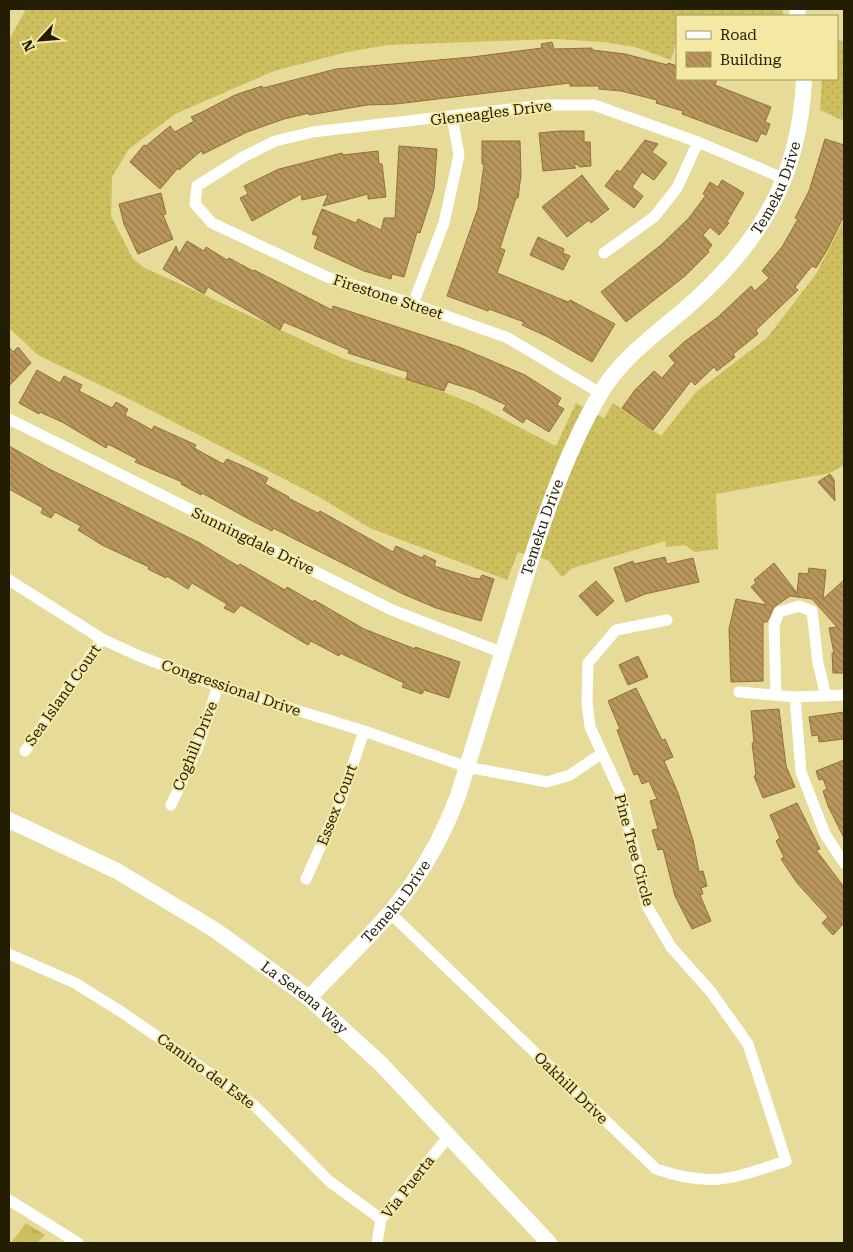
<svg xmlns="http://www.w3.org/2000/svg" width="853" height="1252" font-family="'Roboto Serif',serif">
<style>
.grass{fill:url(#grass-dots)}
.park{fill:url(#park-tufts)}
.building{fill:url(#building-back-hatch);stroke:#927137}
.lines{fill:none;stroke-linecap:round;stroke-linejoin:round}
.street{stroke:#fff;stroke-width:11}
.secondary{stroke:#fff;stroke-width:16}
.labels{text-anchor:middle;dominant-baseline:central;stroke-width:4;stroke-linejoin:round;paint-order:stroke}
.street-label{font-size:15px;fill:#221d03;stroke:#f3e9a5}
</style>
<defs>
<pattern id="grass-dots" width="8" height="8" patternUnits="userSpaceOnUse" patternTransform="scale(1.25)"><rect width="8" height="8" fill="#cdbe5e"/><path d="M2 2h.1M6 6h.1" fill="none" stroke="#b0a350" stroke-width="1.8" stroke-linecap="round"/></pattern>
<pattern id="park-tufts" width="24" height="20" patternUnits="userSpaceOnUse" patternTransform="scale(1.25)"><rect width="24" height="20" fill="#cdbe5e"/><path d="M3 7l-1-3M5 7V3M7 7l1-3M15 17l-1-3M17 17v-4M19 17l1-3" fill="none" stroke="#b0a350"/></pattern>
<pattern id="building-back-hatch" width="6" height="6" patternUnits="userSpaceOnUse" patternTransform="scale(1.25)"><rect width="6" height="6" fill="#b9975c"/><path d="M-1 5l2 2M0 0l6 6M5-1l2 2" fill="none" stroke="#967b4a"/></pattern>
</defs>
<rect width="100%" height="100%" fill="#e6db98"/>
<path class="grass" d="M26,9H782L783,16H677V39L671,60L635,47L603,42L554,39L388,45L347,52L274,71L175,114L129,149L112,177L111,216L133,259L143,267L344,359L425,385L474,404L556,446L576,403L604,418L613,403L661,436L696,392L767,338L816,274L844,220V465L830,473L716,494L718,549L695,552L685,545L666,547L665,541L573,568L562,577L548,560L518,552L507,580L370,528L319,497L131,400L38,355L9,328V40Z
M837,39L844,42V121L820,110L822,79H837Z"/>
<path class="park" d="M26,1223L45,1235L37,1243H11Z"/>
<path class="building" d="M552,42L554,49L592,48V50L625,54L668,65V63L677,66V79H717L715,85L771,107L765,122L770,124L766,135L761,133L757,142L682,114L683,111L656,103L657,100L621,91L599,89V86H570V83L396,104L367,105L309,115V113L284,119L247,132L203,154L201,151L179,170L178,168L160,189L130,162L144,145L146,146L170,126L175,132L194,121L191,117L204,111L235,95L262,86L263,88L336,69L472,57L542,48L541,44Z
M559,131H584V142H590L591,166L580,167L576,164L574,166L576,168L543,171L539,133Z
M825,139L844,145V216L827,250L816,268L812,266L795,287L798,290L756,330L758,334L733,354L735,357L717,371L714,367L695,385L691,381L653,430L622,408L635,390L654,371L662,378L675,363L669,356L684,342L718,317L751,286L755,291L769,278L762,271L782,247L798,219L795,218L809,191Z
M645,140L658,144L652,152L667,163L654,180L642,172L632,187L643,196L634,208L605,186L617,170L620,172Z
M482,141H520L521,175L518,198H516L500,248L505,250L497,273L568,302L570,300L615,324L592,362L548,337L522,325L524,322L489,309L488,311L447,296L478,208L484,164H482Z
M399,146L437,149L434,189L420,233L417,232L404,277L392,274L391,279L364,271L314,248L318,236L312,234L322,209L356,223L358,219L381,230L384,218H395Z
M378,151L379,164H382L386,197L368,199V194L323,206L328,194L302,200L301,194L252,221L240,198L248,194L244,186L279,169L342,153L343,155Z
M582,175L609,209L591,223L589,220L567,237L542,207Z
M722,180L744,193L727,222L729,223L719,235L710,227L703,235L712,245L708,250L709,252L685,276L626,322L601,292L661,245L689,218L706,195L703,194L710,182L718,187Z
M161,193L166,214L163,215L173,239L138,254L124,224L119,204Z
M538,237L564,249L563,253L570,256L563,270L530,255Z
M187,241L204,251L206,247L227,260L229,258L253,271L254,270L332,310L333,306L459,347L525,375L561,398L557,405L564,409L549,432L526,418L523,423L503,410L506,405L474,390L448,382L444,391L406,379L408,372L348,353L349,350L284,322L280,330L208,287L204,294L163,269L176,246L179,254Z
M9,347L13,352L18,347L31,363L9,386Z
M37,370L60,383L64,376L82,385L79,391L112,408L116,402L128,409L125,415L152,430L154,426L196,445L194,448L223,464L227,459L250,469L268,478L265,484L289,497L288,498L318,513L320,511L393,552L396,546L422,558L424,555L436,561L434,566L473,578L480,579L482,575L494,579L481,621L436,608L403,594L273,528L272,531L247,518L202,493L201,495L181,484L182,482L135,462L137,459L108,444L106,448L62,422L40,412L39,414L19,403Z
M9,446L51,470L198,542L238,566L240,564L285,590L287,587L313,602L314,600L364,629L415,649V647L460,662L449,698L424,690L422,694L402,687L404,683L340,653L339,656L311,641L308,645L241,605L234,613L224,608L227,604L192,583L188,589L167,576L166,578L148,569L149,567L102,545L78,530L81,526L55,512L51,518L41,513L43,508L9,489Z
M830,474L834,480L835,501L818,482Z
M665,557L667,564L693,558L699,582L645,594L626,602L614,568L633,561L634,564Z
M774,563L797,593L799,573L808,574L809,568L826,570L823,599L844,580V673H833L832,653H834L829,628L837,627L812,599L790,596L774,607L767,622H763V681L731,682L729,629L736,599L767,605L751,587L756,583L754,580Z
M596,581L614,601L597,616L579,596Z
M638,656L648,677L628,685L619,665Z
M636,688L662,740L665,739L673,757L664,761L678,793L693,840L699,872L703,871L707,886L701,888L703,894L700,895L711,921L692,929L675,896L663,849L658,850L652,830L658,829L650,801L657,799L649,781L642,784L638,774L634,775L617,730L620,729L608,701Z
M779,709L786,766L795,787L763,798L754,776L756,775L752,743H754L751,711Z
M844,712V739L819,742L818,735L812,736L809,717Z
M844,760V838L828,806L823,791L827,789L823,779L819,780L816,771Z
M797,803L820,849L816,850L844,887V923L833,935L822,923L828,917L797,883L781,859L784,857L776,841L780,838L770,815Z"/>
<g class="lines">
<path class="street" d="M604,253L654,217L677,188L698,142
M413,304L444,223L459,155L452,117
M600,393L508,338L413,304L327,277L212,223L195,204L197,186L243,157L275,141L313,132L544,105H594L698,142L785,179
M9,419L392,610L503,653
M9,580L102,639L139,656L218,686L364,731L467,767L547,782L570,775L601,754
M739,692L795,697L844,695
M776,695L774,625L779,612L799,606L812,611L818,663L826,696
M795,697L801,772L825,834L844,863
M25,751L102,639
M171,805L198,747L218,686
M306,879L340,803L364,731
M389,912L656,1169C712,1188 731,1179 786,1161L748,1044L711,992L671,947L647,906L621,794L590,727L587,702L588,663L616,630L667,620
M9,954L75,983L123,1013L191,1060L255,1106L329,1181L381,1219
M9,1200L78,1243
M377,1243L381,1219L449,1136"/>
<g class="secondary">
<path d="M797,9L798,16"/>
<path id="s1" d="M9,820L117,871L215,930L309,998L381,1064L549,1243"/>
<path id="s2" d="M309,998C343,961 383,926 412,884C431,857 446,828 458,796C475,740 493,684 510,628C534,549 558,466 600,394C620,359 656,334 686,308C760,244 800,177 804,79"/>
</g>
</g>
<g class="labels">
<g class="street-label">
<text transform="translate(491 113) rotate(-7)">Gleneagles Drive</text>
<text stroke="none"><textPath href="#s2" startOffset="955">Temeku Drive</textPath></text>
<text transform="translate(388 297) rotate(18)">Firestone Street</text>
<text stroke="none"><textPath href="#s2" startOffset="535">Temeku Drive</textPath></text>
<text transform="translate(253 541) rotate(26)">Sunningdale Drive</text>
<text transform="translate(231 688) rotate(19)">Congressional Drive</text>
<text transform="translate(63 695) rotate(-55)">Sea Island Court</text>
<text transform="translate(195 746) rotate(-68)">Coghill Drive</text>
<text transform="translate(337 805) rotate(-69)">Essex Court</text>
<text transform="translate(634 850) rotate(75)">Pine Tree Circle</text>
<text stroke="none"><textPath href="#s2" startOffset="130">Temeku Drive</textPath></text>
<text stroke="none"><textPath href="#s1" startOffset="346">La Serena Way</textPath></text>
<text transform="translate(206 1071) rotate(36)">Camino del Este</text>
<text transform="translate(571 1088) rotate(44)">Oakhill Drive</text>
<text transform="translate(408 1187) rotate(-52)">Via Puerta</text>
</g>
</g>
<rect width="853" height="1252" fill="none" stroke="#221d03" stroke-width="20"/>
<rect x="676" y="15" width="162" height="65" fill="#f3e9a5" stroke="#9f9764"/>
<rect x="686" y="31" width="25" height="8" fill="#ffffff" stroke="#9f9764"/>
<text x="720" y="40" font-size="15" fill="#221d03">Road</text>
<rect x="686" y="52" width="25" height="15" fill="url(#building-back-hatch)" stroke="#9f9764"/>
<text x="720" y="65" font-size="15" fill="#221d03">Building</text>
<g transform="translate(40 40) rotate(244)" stroke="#f3e9a5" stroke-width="4" paint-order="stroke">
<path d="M0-4L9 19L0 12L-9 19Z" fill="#221d03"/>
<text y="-8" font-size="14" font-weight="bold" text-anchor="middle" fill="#221d03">N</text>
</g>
</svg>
